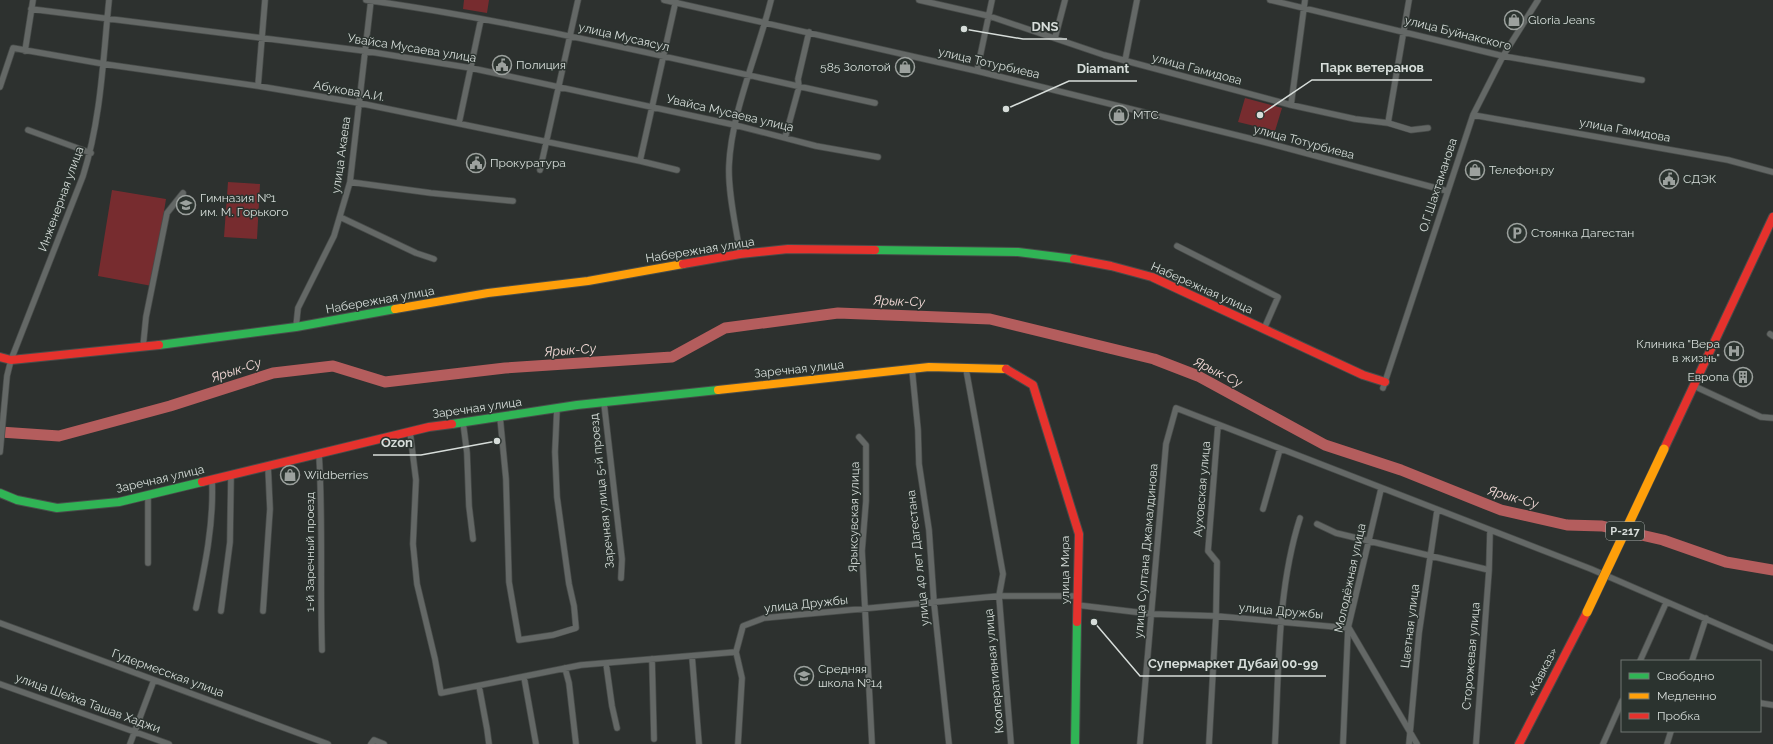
<svg xmlns="http://www.w3.org/2000/svg" width="1773" height="744" font-family="Raleway,sans-serif">
<style>
.green{fill:#772c2f}
.lines{fill:none;stroke-linecap:round;stroke-linejoin:round}
.river{stroke:#b45d5d;stroke-width:11}
.street-casing{stroke:#484c4a;stroke-width:7}
.fast-casing{stroke:#484c4a;stroke-width:10}
.slow-casing{stroke:#484c4a;stroke-width:10}
.jam-casing{stroke:#484c4a;stroke-width:10}
.street{stroke:#646866;stroke-width:5.5}
.fast{stroke:#30b455;stroke-width:8}
.slow{stroke:#ff9f0a;stroke-width:8}
.jam{stroke:#e5322d;stroke-width:8}
.slow-bridge-casing{stroke:#484c4a;stroke-width:10;stroke-linecap:butt}
.slow-bridge{stroke:#ff9f0a;stroke-width:9}
.labels{text-anchor:middle;dominant-baseline:central;stroke-width:3;stroke-linejoin:round;paint-order:stroke}
.shield{fill:#2b332f;stroke:#a3aaa7;stroke-width:1}
.shield-label{font-size:11px;font-weight:bold;fill:#d7ddda}
.poi-label{font-size:12px;fill:#d7ddda;stroke:#2b332f;text-anchor:start}
.street-label{font-size:12px;fill:#d7ddda;stroke:#2b332f}
.water-label{font-size:13px;font-style:italic;fill:#f7dcda;stroke:#2b332f}
.leader{fill:none;stroke:#d7ddda;stroke-width:1.5}
.callout-dot{fill:#d7ddda;stroke:#2b332f;stroke-width:1.5}
.callout-label{font-size:13px;text-anchor:middle;font-weight:bold;fill:#d7ddda;stroke:#2b332f;stroke-width:3;stroke-linejoin:round;paint-order:stroke}
</style>
<rect width="100%" height="100%" fill="#2d312f"/>
<path class="green" d="M464,0H489L487,13L463,9Z
M1245,98L1282,108L1275,131L1238,122Z
M228,182L260,184L257,239L224,237Z
M112,190L166,199L152,286L98,276Z"/>
<g class="lines">
<path class="river" d="M0,432L59,436L170,406L273,373L333,366L385,382L505,368L672,357L725,328L838,313L990,319L1154,359L1198,376L1325,445L1401,470L1501,510L1567,525L1602,526L1663,540L1726,562L1773,570"/>
<defs>
<path id="street" d="M366,0C537,24 706,67 875,103
M664,0L977,71L1260,141L1447,191
M919,0L989,16L1104,55L1291,105L1355,119L1388,123L1411,130L1428,128
M1270,0L1503,56L1642,80
M31,9L365,51L471,68L735,125L816,146L878,157
M1055,38L1065,0
M25,51L33,0
M1125,61L1137,0
M977,71L992,0
M258,86L265,0
M0,87L13,48L104,64L258,86L359,103L640,161L677,170
M1291,105L1305,0
M1473,115L1728,160L1773,172
M459,123L481,19
M1388,123L1409,0
M28,130L91,153
M785,138L799,87L798,79L809,32
M640,161L676,0
M540,170L578,0
M350,182L431,193L513,201
M340,217L416,253L434,259
M1177,246L1278,297L1264,329
M740,254C736,226 728,194 729,166C731,113 758,53 771,0
M296,327L298,308L334,236L350,182L371,0
M1770,334L1773,336
M143,347L146,317L167,213L183,193
M912,369L918,430L919,464L929,530L934,603L949,744
M966,369L1003,574L999,596L1011,744
M1694,386L1761,417L1773,418
M1383,388L1473,115L1503,56L1538,0
M604,403L622,559L621,578
M500,417L506,479L509,582L519,640L553,635L576,628L574,606L569,584L557,497L555,452L557,408
M463,422L467,453L469,506L473,539
M410,432L416,480L413,544L417,584L435,659L441,693L581,665L736,652L743,626L764,618L999,596H1078
M859,437L866,445V501L862,551L872,744
M0,452L7,376L11,360L83,176C101,119 103,60 109,0
M319,454C323,519 320,585 322,650
M1263,509L1280,449
M1317,524L1336,533L1489,570
M148,563V495
M1077,605L1152,614L1216,616L1348,628
M196,608C205,566 214,523 212,480
M221,611L230,542L231,475
M263,611L270,509L268,466
M0,623L328,744
M1349,628L1417,744
M736,652L742,678L738,744
M692,656L699,744
M652,659L654,739
M1640,661L1666,603
M1692,661L1706,618
M606,663L612,706L617,728
M565,668L569,683L576,744
M524,677L536,744
M0,684L169,744
M479,686L487,729L489,744
M1760,703L1773,705
M130,744L154,680
M371,744L374,740L384,744
M1140,744L1166,444L1176,408L1591,569L1773,648
M1209,744L1216,616L1217,562L1208,551L1218,425
M1275,744C1279,669 1277,590 1300,518
M1343,744L1348,628L1381,489
M1409,744L1419,633L1437,511
M1476,744L1489,570L1490,531
M1603,744L1622,701
M1667,744L1671,731"/>
<path id="fast" d="M875,250L1018,252L1074,259
M159,345L296,327L395,309
M452,424L577,405L718,390
M0,493L17,500L57,508L119,502L202,482
M1075,744L1077,622"/>
<path id="slow" d="M395,309L488,293L588,281L683,264
M718,390L929,367L1006,369"/>
<path id="jam" d="M1074,259L1111,266L1152,277L1363,375L1385,382
M683,264L740,254L788,249L875,250
M0,357L11,360L159,345
M1006,369L1033,385L1079,534L1077,622
M1664,449L1773,217
M202,482L429,427L452,424
M1519,744L1587,612"/>
</defs>
<use href="#street" class="street-casing"/>
<use href="#fast" class="fast-casing"/>
<use href="#slow" class="slow-casing"/>
<use href="#jam" class="jam-casing"/>
<use href="#street" class="street"/>
<use href="#fast" class="fast"/>
<use href="#slow" class="slow"/>
<use href="#jam" class="jam"/>
<defs>
<path id="slow-bridge" d="M1587,612L1664,449"/>
</defs>
<use href="#slow-bridge" class="slow-bridge-casing"/>
<use href="#slow-bridge" class="slow-bridge"/>
</g>
<defs>
<symbol id="shop-ring" viewBox="-11 -11 22 22"><circle r="9.5" fill="#2b332f" stroke="#9ca19e" stroke-width="1.5"/><path d="M-5-2.5h2.3a2.7 3.5 0 0 1 5.4 0H5L5.5 6h-11ZM-1.5-2.5h3a1.5 2.3 0 0 0-3 0Z" fill="#9ca19e"/></symbol>
<symbol id="civic-ring" viewBox="-11 -11 22 22"><circle r="9.5" fill="#2b332f" stroke="#9ca19e" stroke-width="1.5"/><path d="M-.6-6.5H3V-4.5H.6V-3L4-1V1h2V6H-6V1h2V-1L-.6-3ZM-1.2 2.5V6h2.4V2.5Z" fill="#9ca19e"/></symbol>
<symbol id="school-ring" viewBox="-11 -11 22 22"><circle r="9.5" fill="#2b332f" stroke="#9ca19e" stroke-width="1.5"/><path d="M0-5L7-2L0 1L-7-2ZM-4 1L0 2.5L4 1V4Q0 6-4 4Z" fill="#9ca19e"/></symbol>
<symbol id="parking-ring" viewBox="-11 -11 22 22"><circle r="9.5" fill="#2b332f" stroke="#9ca19e" stroke-width="1.5"/><path d="M-3.5-5.5H1a3.5 3.5 0 0 1 0 7H-1V5.5H-3.5ZM-1-3.4V-.6H.8a1.4 1.4 0 0 0 0-2.8Z" fill="#9ca19e"/></symbol>
<symbol id="hospital-ring" viewBox="-11 -11 22 22"><circle r="9.5" fill="#2b332f" stroke="#9ca19e" stroke-width="1.5"/><path d="M-5-5h3v3.5h4V-5h3V5h-3V1.5h-4V5h-3Z" fill="#9ca19e"/></symbol>
<symbol id="building-ring" viewBox="-11 -11 22 22"><circle r="9.5" fill="#2b332f" stroke="#9ca19e" stroke-width="1.5"/><path d="M-4-6H4V6H1V3H-1V6H-4ZM-2.5-4.3h1.7v1.8h-1.7ZM.8-4.3h1.7v1.8H.8ZM-2.5-1h1.7V.8h-1.7ZM.8-1h1.7V.8H.8Z" fill="#9ca19e"/></symbol>
</defs>
<g fill-rule="evenodd">
<use href="#shop-ring" x="1503" y="9" width="22" height="22"/>
<use href="#civic-ring" x="491" y="54" width="22" height="22"/>
<use href="#shop-ring" x="894" y="56" width="22" height="22"/>
<use href="#shop-ring" x="1108" y="104" width="22" height="22"/>
<use href="#civic-ring" x="465" y="152" width="22" height="22"/>
<use href="#shop-ring" x="1464" y="159" width="22" height="22"/>
<use href="#civic-ring" x="1658" y="168" width="22" height="22"/>
<use href="#school-ring" x="175" y="194" width="22" height="22"/>
<use href="#parking-ring" x="1506" y="222" width="22" height="22"/>
<use href="#hospital-ring" x="1723" y="340" width="22" height="22"/>
<use href="#building-ring" x="1732" y="366" width="22" height="22"/>
<use href="#shop-ring" x="279" y="464" width="22" height="22"/>
<use href="#school-ring" x="793" y="665" width="22" height="22"/>
</g>
<g class="labels">
<rect class="shield" x="1606" y="522" width="38" height="18" rx="3"/>
<g class="shield-label">
<text x="1625" y="531">Р-217</text>
</g>
<g class="poi-label">
<text x="1528" y="20">Gloria Jeans</text>
<text x="516" y="65">Полиция</text>
<text x="891" y="67" text-anchor="end">585 Золотой</text>
<text x="1133" y="115">МТС</text>
<text x="490" y="163">Прокуратура</text>
<text x="1489" y="170">Телефон.ру</text>
<text x="1683" y="179">СДЭК</text>
<text x="200" y="198">Гимназия №1<tspan x="200" dy="14">им. М. Горького</tspan></text>
<text x="1531" y="233">Стоянка Дагестан</text>
<text x="1720" y="344" text-anchor="end">Клиника "Вера<tspan x="1720" dy="14">в жизнь"</tspan></text>
<text x="1729" y="377" text-anchor="end">Европа</text>
<text x="304" y="475">Wildberries</text>
<text x="818" y="669">Средняя<tspan x="818" dy="14">школа №14</tspan></text>
</g>
<g class="street-label">
<text transform="translate(1458 33) rotate(14)">улица Буйнакского</text>
<text transform="translate(624 37) rotate(13)">улица Мусаясул</text>
<text transform="translate(412 48) rotate(9)">Увайса Мусаева улица</text>
<text transform="translate(989 63) rotate(13)">улица Тотурбиева</text>
<text transform="translate(1197 69) rotate(15)">улица Гамидова</text>
<text transform="translate(349 91) rotate(10)">Абукова А.И.</text>
<text transform="translate(730 113) rotate(13)">Увайса Мусаева улица</text>
<text transform="translate(1625 130) rotate(10)">улица Гамидова</text>
<text transform="translate(1304 142) rotate(15)">улица Тотурбиева</text>
<text transform="translate(341 155) rotate(-82)">улица Акаева</text>
<text transform="translate(1438 185) rotate(-72)">О.Г.Шахтаманова</text>
<text transform="translate(61 199) rotate(-70)">Инженерная улица</text>
<text transform="translate(700 250) rotate(-9)">Набережная улица</text>
<text transform="translate(1202 288) rotate(24)">Набережная улица</text>
<text transform="translate(380 300) rotate(-10)">Набережная улица</text>
<text transform="translate(799 369) rotate(-6)">Заречная улица</text>
<text transform="translate(477 408) rotate(-8)">Заречная улица</text>
<text transform="translate(160 479) rotate(-13)">Заречная улица</text>
<text transform="translate(1202 489) rotate(-85)">Ауховская улица</text>
<text transform="translate(602 491) rotate(-96)">Заречная улица 5-й проезд</text>
<text transform="translate(854 517) rotate(-89)">Ярыксувская улица</text>
<text transform="translate(1146 551) rotate(-85)">улица Султана Джамалдинова</text>
<text transform="translate(310 552) rotate(-90)">1-й Заречный проезд</text>
<text transform="translate(918 558) rotate(-96)">улица 40 лет Дагестана</text>
<text transform="translate(1065 570) rotate(-90)">улица Мира</text>
<text transform="translate(1350 578) rotate(-78)">Молодёжная улица</text>
<text transform="translate(806 604) rotate(-6)">улица Дружбы</text>
<text transform="translate(1281 611) rotate(5)">улица Дружбы</text>
<text transform="translate(1410 626) rotate(-83)">Цветная улица</text>
<text transform="translate(1471 656) rotate(-85)">Сторожевая улица</text>
<text transform="translate(994 671) rotate(-95)">Кооперативная улица</text>
<text transform="translate(1542 672) rotate(-63)">«Кавказ»</text>
<text transform="translate(168 673) rotate(20)">Гудермесская улица</text>
<text transform="translate(88 703) rotate(20)">улица Шейха Ташав Хаджи</text>
</g>
<g class="water-label">
<text transform="translate(899 301) rotate(2)">Ярык-Су</text>
<text transform="translate(570 350) rotate(-4)">Ярык-Су</text>
<text transform="translate(236 370) rotate(-18)">Ярык-Су</text>
<text transform="translate(1218 372) rotate(26)">Ярык-Су</text>
<text transform="translate(1513 497) rotate(16)">Ярык-Су</text>
</g>
</g>
<path class="leader" d="M964 29L1023 39H1067M1260 115L1312 80H1432M1006 109L1069 81H1137M497 441L421 455H373M1094 622L1140 676H1326"/>
<g class="callout-dot">
<circle cx="964" cy="29" r="4"/>
<circle cx="1260" cy="115" r="4"/>
<circle cx="1006" cy="109" r="4"/>
<circle cx="497" cy="441" r="4"/>
<circle cx="1094" cy="622" r="4"/>
</g>
<g class="callout-label">
<text x="1045" y="31">DNS</text>
<text x="1372" y="72">Парк ветеранов</text>
<text x="1103" y="73">Diamant</text>
<text x="397" y="447">Ozon</text>
<text x="1233" y="668">Супермаркет Дубай 00-99</text>
</g>
<rect x="1621" y="660" width="140" height="72" fill="#2b332f" stroke="#707773"/>
<rect x="1629" y="673" width="20" height="6" fill="#30b455" stroke="#707773"/>
<text x="1657" y="680" font-size="12" fill="#d7ddda">Свободно</text>
<rect x="1629" y="693" width="20" height="6" fill="#ff9f0a" stroke="#707773"/>
<text x="1657" y="700" font-size="12" fill="#d7ddda">Медленно</text>
<rect x="1629" y="713" width="20" height="6" fill="#e5322d" stroke="#707773"/>
<text x="1657" y="720" font-size="12" fill="#d7ddda">Пробка</text>
</svg>
